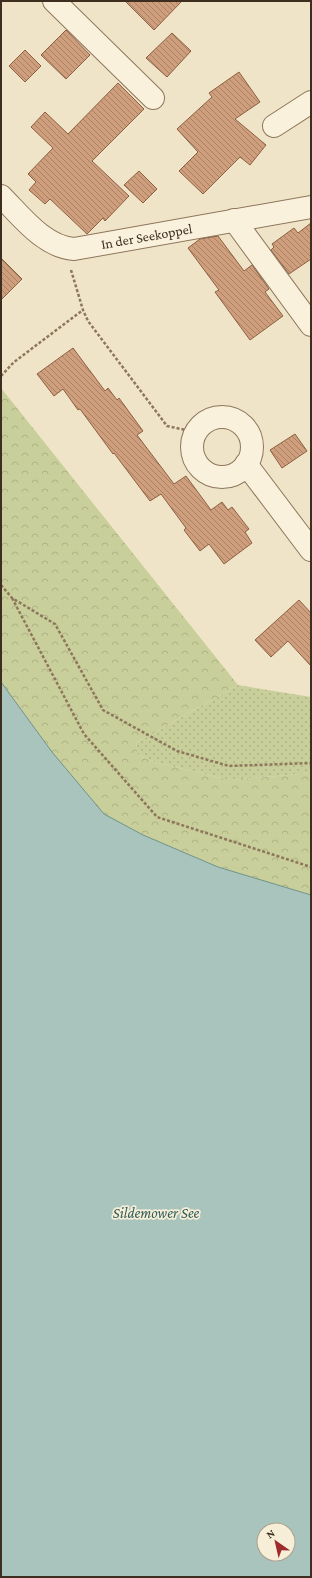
<svg xmlns="http://www.w3.org/2000/svg" width="312" height="1578" font-family="'Crimson Pro',serif">
<style>
.green{fill:url(#green-dots)}
.forest{fill:url(#forest-crowns)}
.water{fill:#a9c4bc;stroke:#6f938a;fill-rule:evenodd}
.building{fill:url(#building-back-hatch);stroke:#8d5f41}
.lines{fill:none;stroke-linecap:round;stroke-linejoin:round}
.minor-casing{stroke:#8d765c;stroke-width:24}
.path{stroke:#8d765c;stroke-width:2.5;stroke-dasharray:3 2;stroke-linecap:butt}
.minor{stroke:#faf1dc;stroke-width:22}
.labels{text-anchor:middle;dominant-baseline:central;stroke-width:3.5;stroke-linejoin:round;paint-order:stroke}
.street-label{font-size:14px;fill:#3d2e20;stroke:#f7eed8}
.water-label{font-size:15px;font-style:italic;fill:#2f5d5a;stroke:#f7eed8}
</style>
<defs>
<pattern id="green-dots" width="8" height="8" patternUnits="userSpaceOnUse"><rect width="8" height="8" fill="#c9cf9b"/><path d="M2 2h.1M6 6h.1" fill="none" stroke="#aeb285" stroke-width="1.8" stroke-linecap="round"/></pattern>
<pattern id="forest-crowns" width="20" height="18" patternUnits="userSpaceOnUse"><rect width="20" height="18" fill="#c9cf9b"/><path d="M2 6a3 3 0 1 1 6 0M12 15a3 3 0 1 1 6 0" fill="none" stroke="#aeb285"/></pattern>
<pattern id="building-back-hatch" width="6" height="6" patternUnits="userSpaceOnUse"><rect width="6" height="6" fill="#cf9f7d"/><path d="M-1 5l2 2M0 0l6 6M5-1l2 2" fill="none" stroke="#a98266"/></pattern>
</defs>
<rect width="100%" height="100%" fill="#f0e4c8"/>
<path class="green" d="M238,685L311,697V773L230,780L154,762L138,755L136,743Z"/>
<path class="forest" d="M1,388L238,685L136,743L138,755L154,762L230,780L311,773V895L218,867L143,835L103,814L52,752L1,682Z"/>
<path class="water" d="M1,682L52,752L104,814L143,835L218,867L311,895V1577H1ZM264,1530H288V1554H264Z"/>
<path class="building" d="M125,1H182L154,30Z
M66,30L90,55L66,79L41,55Z
M172,33L191,51L167,77L146,58Z
M25,50L41,66L25,82L9,66Z
M239,72L260,102L235,119L266,145L250,165L240,157L203,194L179,171L198,152L177,129L212,97L209,93Z
M118,83L144,109L92,161L129,196L105,221L103,218L87,234L50,199L45,204L29,190L36,182L28,174L53,148L31,127L45,112L68,134Z
M139,171L157,189L143,203L124,185Z
M311,223V259L289,274L271,250L274,247L272,244L294,228L298,233Z
M218,236L244,271L252,265L269,289L265,292L283,316L250,340L215,292L219,290L188,248L200,239Z
M1,258L22,279L1,300Z
M73,348L105,391L108,388L117,400L119,398L143,431L137,435L174,484L186,476L211,510L222,502L228,510L232,507L249,529L245,532L252,543L224,564L209,544L200,551L184,530L186,528L161,494L150,501L114,453L113,454L80,409L78,410L63,389L54,396L37,374Z
M295,434L307,451L282,468L270,450Z
M299,600L311,613V666L288,641L271,657L255,640Z"/>
<g class="lines">
<defs>
<g id="minor">
<path d="M54,1L153,98"/>
<path d="M274,126L311,102"/>
<path id="s1" d="M1,196C21,216 44,247 74,249L311,207"/>
<path d="M234,220L311,325"/>
<circle cx="222" cy="447" r="30"/>
<path d="M246,464L311,550"/>
</g>
</defs>
<use href="#minor" class="minor-casing"/>
<path class="path" d="M71,270L83,310L88,321L167,426L195,432
M1,376L14,362L83,310
M1,585L12,598L55,624L103,710L177,751L229,766L311,763
M12,598L84,734L157,817L311,867"/>
<use href="#minor" class="minor"/>
</g>
<g class="labels">
<g class="street-label">
<text stroke="none"><textPath href="#s1" startOffset="166">In der Seekoppel</textPath></text>
</g>
<g class="water-label">
<text x="156" y="1213">Sildemower See</text>
</g>
</g>
<rect width="312" height="1578" fill="none" stroke="#3d2e20" stroke-width="4"/>
<g transform="translate(276 1542) rotate(326)"><circle r="19" fill="#f7eed8" stroke="#ada18e"/>
<path d="M0-3L7 15L0 10L-7 15Z" fill="#9e2a2b"/>
<text y="-6" font-size="11" font-weight="bold" text-anchor="middle" fill="#3d2e20">N</text>
</g>
</svg>
